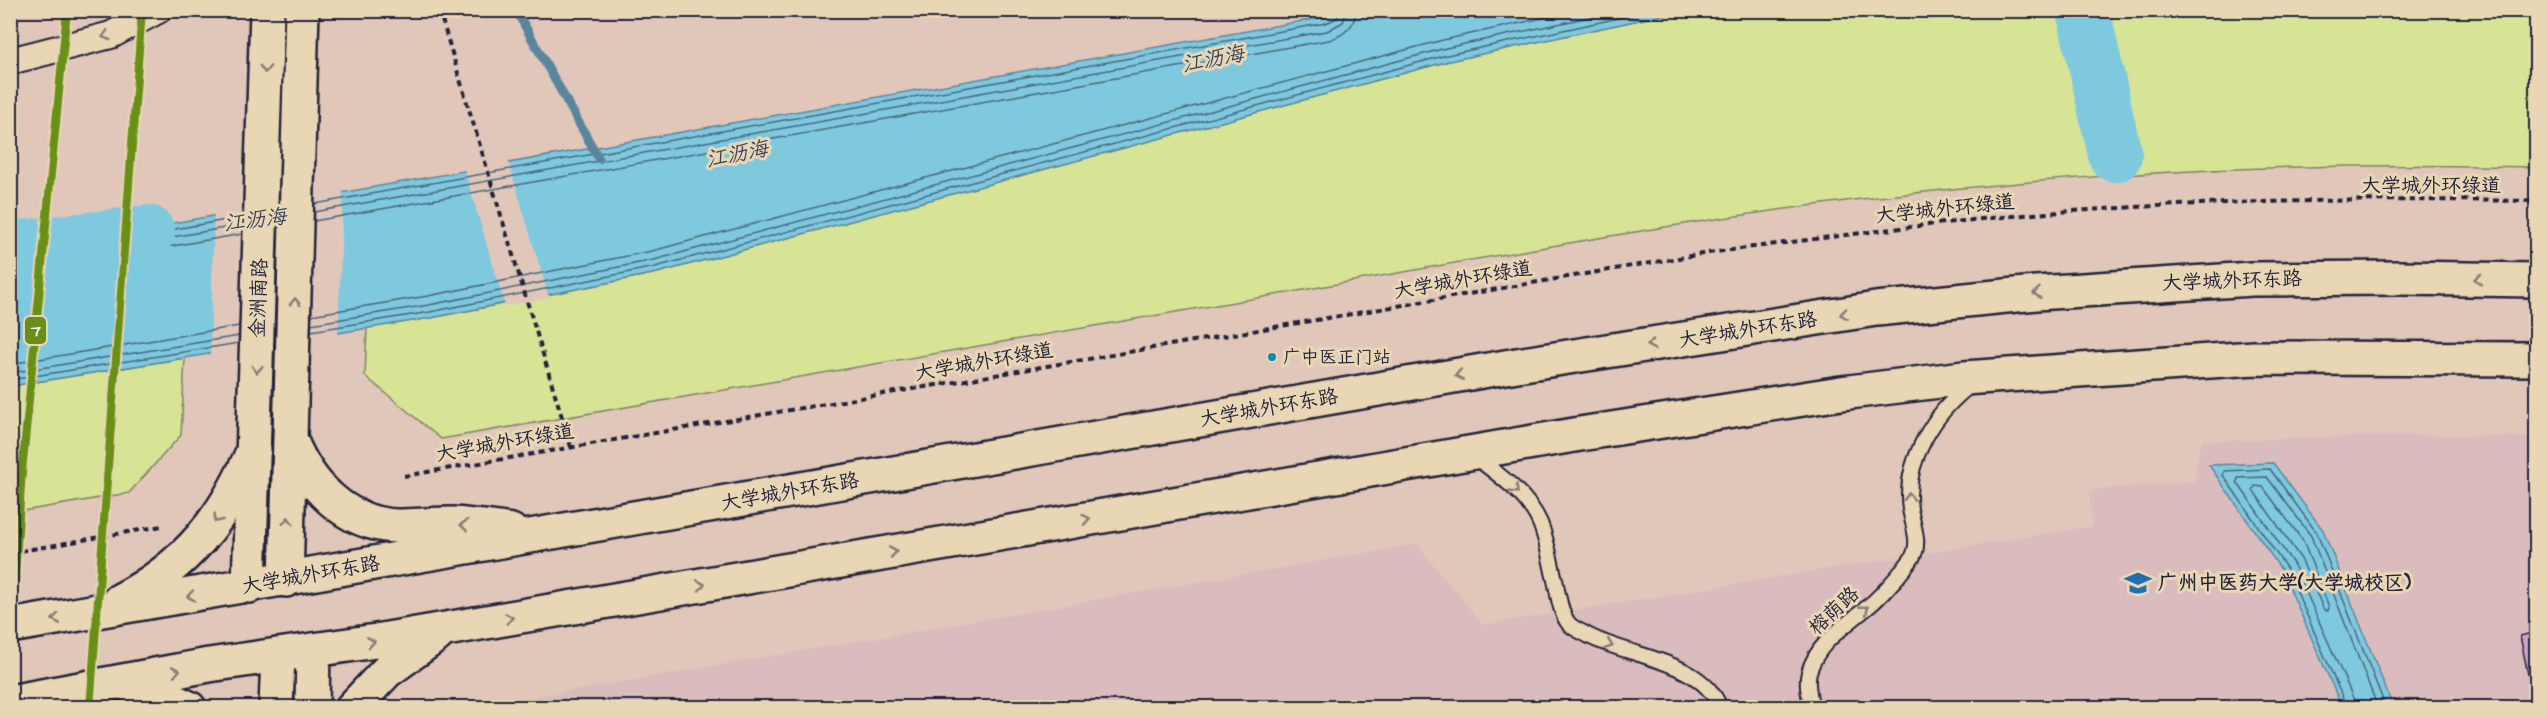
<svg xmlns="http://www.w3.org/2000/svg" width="2547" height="718" font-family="'Architects Daughter','LXGW WenKai TC',sans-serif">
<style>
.built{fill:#dbbcbe}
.green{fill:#d7e496;stroke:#7c8368;stroke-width:1.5}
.water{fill:#7fc9df;stroke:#5a869d;stroke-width:1.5}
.pier{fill:#e1c7ba}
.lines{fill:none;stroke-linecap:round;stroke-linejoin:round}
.shore{stroke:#47657d;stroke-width:1.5}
.stream{stroke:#5a869d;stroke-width:9}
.river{stroke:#7fc9df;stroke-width:54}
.building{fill:#cea4c9;stroke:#22223b;stroke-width:1.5}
.service-casing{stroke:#22223b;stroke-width:18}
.minor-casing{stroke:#22223b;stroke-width:30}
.secondary-casing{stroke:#22223b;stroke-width:38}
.primary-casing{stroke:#22223b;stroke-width:38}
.path{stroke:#22223b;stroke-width:4;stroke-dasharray:6 4.5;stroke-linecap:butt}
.service{stroke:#e9d6b4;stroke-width:14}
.minor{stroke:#e9d6b4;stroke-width:26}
.secondary{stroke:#e9d6b4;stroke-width:33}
.primary{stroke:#e9d6b4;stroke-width:33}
.metro-1-casing{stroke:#e9d6b4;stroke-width:12}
.metro-1{stroke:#688f18;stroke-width:8}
.oneway{stroke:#867c78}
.bus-dot{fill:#078eb1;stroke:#e9d6b4;stroke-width:2}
.labels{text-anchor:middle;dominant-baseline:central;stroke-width:6;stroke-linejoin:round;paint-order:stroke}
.bus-label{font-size:18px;fill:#22223b;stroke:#e9d6b4;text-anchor:start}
.street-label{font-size:20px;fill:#22223b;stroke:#e9d6b4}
.poi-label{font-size:20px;font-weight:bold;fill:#22223b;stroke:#e9d6b4;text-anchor:start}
.water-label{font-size:21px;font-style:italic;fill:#35435c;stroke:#e9d6b4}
.line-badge{stroke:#e9d6b4;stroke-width:2}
.badge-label{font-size:16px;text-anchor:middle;font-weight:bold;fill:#fff}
</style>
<rect width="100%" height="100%" fill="#e1c7ba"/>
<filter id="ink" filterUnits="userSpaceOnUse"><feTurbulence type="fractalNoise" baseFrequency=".0167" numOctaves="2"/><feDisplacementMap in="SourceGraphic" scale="12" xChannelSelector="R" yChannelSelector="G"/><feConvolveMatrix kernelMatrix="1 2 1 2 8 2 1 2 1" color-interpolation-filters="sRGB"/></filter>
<g filter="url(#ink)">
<path class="built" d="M2416,435L2536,437V707L472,708L1417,544L1483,625L2092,526L2089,490L2194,481L2201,441Z"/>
<path class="green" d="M2493,10L2536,21V167C2317,161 2096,172 1878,197C1678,221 1478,259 1280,294C1000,342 720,390 441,439L365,376L367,328L431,318L657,273L1449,61L1681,11Z
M185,358L181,435L129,493L11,513V386Z"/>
<path class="water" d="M1338,11H1681L1449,61L657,273L431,318L11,386V252L1325,17Z
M2273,463L2323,530L2393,707H2342L2282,571L2209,465Z"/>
<path class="pier" d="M508,160L549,298L505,306L464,168Z
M343,190L338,336L210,357L214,213Z"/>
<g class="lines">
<path class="shore" d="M315,204L1326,23L1337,18L1339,10
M314,212L1327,31L1343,22L1347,10
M314,221L1329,40C1344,35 1355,27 1356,10
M10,258L243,217
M10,265L242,225
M10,274L242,234
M311,315L428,296L652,251L1443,40L1579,10
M311,324L429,305L654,260L1446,48L1622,10
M311,331L430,312L655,267L1447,55L1656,10
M10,364L239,326
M10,373L239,336
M10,380L239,343
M2255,486L2263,487L2303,541L2329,607L2328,611L2324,610L2301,559L2253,490Z
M2347,708L2287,569L2223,475L2224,471L2270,469L2317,533L2386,708
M2355,708L2354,700L2294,565L2237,482L2238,478L2267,477L2311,536L2378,708"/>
<path class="stream" d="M516,10L599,159"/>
<path class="river" d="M2083,10L2115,155
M10,248L148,232"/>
</g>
<path class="building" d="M2536,632V708H2535L2520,636Z"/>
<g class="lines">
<defs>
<path id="service" d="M1474,456C1498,474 1528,495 1540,523C1547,540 1550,559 1554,576C1558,590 1559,612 1569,624C1574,629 1582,632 1589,636C1629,657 1703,660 1720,708
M1812,708C1809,696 1806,683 1809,672C1818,641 1847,625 1870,605C1880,597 1889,586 1898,576C1903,569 1911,562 1914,554C1920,541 1912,522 1910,509C1903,462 1935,411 1972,384"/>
<path id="minor" d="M10,61L111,35L158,10"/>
<path id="secondary" d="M286,580L302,10
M249,586L267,10
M276,708L278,655
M312,708L313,650"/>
<path id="primary" d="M291,441C309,485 345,524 396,526C415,526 433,524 452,524C472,525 491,528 511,531
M119,601C187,566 225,518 254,449
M10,626L1517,365L1876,309L2036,293L2252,279L2400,278L2536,280
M123,683L154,692L189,708
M10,702L209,665L376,641L1580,434L1841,393L1964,378L2254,358L2536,359
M352,708L387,671L437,635"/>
</defs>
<use href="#service" class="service-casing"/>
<use href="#minor" class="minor-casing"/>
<use href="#secondary" class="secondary-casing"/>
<use href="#primary" class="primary-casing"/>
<path class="path" d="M439,10L571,447
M404,476L1708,253C1825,238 1942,221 2060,212C2218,200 2378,199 2536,201
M10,553L162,526"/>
<use href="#service" class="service"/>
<use href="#minor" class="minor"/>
<use href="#secondary" class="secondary"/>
<use href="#primary" class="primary"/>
<defs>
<path id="metro-1" d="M10,651L22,471L67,10
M90,708L142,10"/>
</defs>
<use href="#metro-1" class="metro-1-casing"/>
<use href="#metro-1" class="metro-1"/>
</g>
<defs><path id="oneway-chevron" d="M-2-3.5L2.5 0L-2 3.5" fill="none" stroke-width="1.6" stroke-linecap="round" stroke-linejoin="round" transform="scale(1.5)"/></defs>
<g class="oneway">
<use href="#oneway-chevron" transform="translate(106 36) rotate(162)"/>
<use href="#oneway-chevron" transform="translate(265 69) rotate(92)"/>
<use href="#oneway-chevron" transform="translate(2478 279) rotate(-179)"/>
<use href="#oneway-chevron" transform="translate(2037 293) rotate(175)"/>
<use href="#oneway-chevron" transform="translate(295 302) rotate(-89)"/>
<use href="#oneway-chevron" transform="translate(1844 314) rotate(171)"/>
<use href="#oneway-chevron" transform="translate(1651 345) rotate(171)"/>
<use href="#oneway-chevron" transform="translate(257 369) rotate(92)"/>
<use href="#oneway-chevron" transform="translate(1459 375) rotate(170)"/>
<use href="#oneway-chevron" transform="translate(1515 490) rotate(43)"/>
<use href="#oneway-chevron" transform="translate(1909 497) rotate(-91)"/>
<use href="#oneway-chevron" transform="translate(217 519) rotate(128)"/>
<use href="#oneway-chevron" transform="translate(1086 519) rotate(-10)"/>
<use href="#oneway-chevron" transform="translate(288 521) rotate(-88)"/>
<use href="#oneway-chevron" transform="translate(464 525) rotate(-176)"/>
<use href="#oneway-chevron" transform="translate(893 552) rotate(-10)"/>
<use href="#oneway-chevron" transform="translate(701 585) rotate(-10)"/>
<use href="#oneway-chevron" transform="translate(191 596) rotate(170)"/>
<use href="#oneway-chevron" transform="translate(1865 609) rotate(-40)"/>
<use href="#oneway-chevron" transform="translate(509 618) rotate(-10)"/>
<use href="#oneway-chevron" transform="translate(56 619) rotate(170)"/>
<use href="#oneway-chevron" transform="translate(371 642) rotate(-9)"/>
<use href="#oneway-chevron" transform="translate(1609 645) rotate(21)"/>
<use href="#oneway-chevron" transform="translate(176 671) rotate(-11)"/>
</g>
</g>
<defs>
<symbol id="university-bare" viewBox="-9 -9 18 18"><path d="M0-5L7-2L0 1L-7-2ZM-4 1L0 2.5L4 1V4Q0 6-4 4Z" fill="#1f6fb2" stroke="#e9d6b4" stroke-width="2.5" paint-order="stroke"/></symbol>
</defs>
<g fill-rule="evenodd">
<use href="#university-bare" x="2119" y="564" width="38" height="38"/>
</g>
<circle class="bus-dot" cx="1272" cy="357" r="5"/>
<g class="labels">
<g class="bus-label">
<text x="1283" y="357">广中医正门站</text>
</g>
<g class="street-label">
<text x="2431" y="186">大学城外环绿道</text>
<text transform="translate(1945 209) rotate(-6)">大学城外环绿道</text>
<text transform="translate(1463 280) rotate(-10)">大学城外环绿道</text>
<text transform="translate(2232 281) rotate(-2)">大学城外环东路</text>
<text transform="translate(259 298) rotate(-88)">金洲南路</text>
<text transform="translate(1748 330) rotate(-9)">大学城外环东路</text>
<text transform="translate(984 362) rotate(-10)">大学城外环绿道</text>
<text transform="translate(1269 408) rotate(-10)">大学城外环东路</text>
<text transform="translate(505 443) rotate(-10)">大学城外环绿道</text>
<text transform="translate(790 492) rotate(-10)">大学城外环东路</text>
<text transform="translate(311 575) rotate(-10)">大学城外环东路</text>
<text transform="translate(1834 611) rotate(-43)">榕荫路</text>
</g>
<g class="poi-label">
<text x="2158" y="583">广州中医药大学(大学城校区)</text>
</g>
<g class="water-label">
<text transform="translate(1213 59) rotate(-11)">江沥海</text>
<text transform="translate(737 154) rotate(-11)">江沥海</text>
<text transform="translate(255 220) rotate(-7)">江沥海</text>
</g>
</g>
<rect class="line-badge" x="24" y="316" width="23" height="29" rx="6" fill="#688f18"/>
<g class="badge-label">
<text x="36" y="336">7</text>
</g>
<rect width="2547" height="718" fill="none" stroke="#e9d6b4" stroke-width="36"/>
<rect x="18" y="18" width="2511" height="682" fill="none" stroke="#22223b" stroke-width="2" filter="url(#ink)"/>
</svg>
